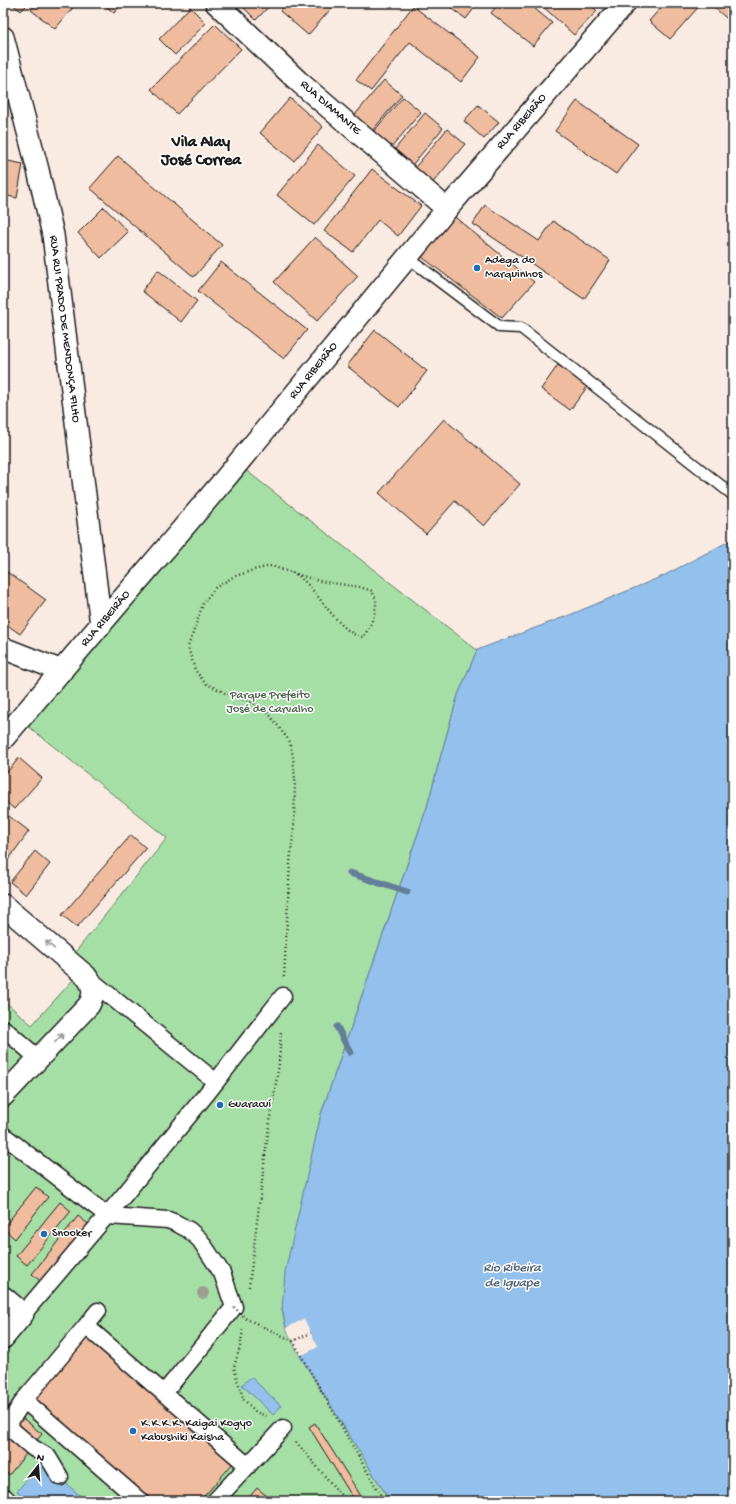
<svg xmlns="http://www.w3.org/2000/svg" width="736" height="1504" font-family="'Gochi Hand',sans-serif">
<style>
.green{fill:#a6dfa5;stroke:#617e60}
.water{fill:#93c0ec;stroke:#637e99}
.pier{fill:#faebe2}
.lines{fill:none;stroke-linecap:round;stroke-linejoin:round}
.stream{stroke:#637e99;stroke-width:7}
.building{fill:#efbca0;stroke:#1c1c1c}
.service-casing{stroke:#1c1c1c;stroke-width:13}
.pedestrian-casing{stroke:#1c1c1c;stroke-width:19}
.minor-casing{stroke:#1c1c1c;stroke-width:24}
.path{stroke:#1c1c1c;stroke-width:2.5;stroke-dasharray:1 3;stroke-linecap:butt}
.service{stroke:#fff;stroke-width:10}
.pedestrian{stroke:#fff;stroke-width:16}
.minor{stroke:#fff;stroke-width:21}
.path-bridge{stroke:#1c1c1c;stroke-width:2.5;stroke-dasharray:1 3;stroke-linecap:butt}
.tree{fill:#9a9f90}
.oneway{stroke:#999}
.poi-dot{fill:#1f6fb2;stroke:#fff;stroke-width:1.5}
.labels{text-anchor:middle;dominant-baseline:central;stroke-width:3;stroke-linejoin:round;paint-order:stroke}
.street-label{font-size:12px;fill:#1c1c1c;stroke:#fff}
.poi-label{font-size:12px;fill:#1c1c1c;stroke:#fff;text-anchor:start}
.park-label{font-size:12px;fill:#4c604c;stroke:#fff}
.water-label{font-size:13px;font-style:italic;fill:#4c5e6f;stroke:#fff}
.district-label{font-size:16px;font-weight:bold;fill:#1c1c1c;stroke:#fff}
</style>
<rect width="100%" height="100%" fill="#faebe2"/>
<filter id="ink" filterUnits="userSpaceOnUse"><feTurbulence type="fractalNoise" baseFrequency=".025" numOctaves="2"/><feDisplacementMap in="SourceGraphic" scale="8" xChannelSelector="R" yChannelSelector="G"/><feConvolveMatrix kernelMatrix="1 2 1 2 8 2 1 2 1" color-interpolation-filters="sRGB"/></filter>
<g filter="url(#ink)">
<path class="green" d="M239,465L477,650L458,695L442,751L427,807L321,1114L305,1190L282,1309L286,1328L300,1356L390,1501H3V1344L33,1309L3,1283V1000L32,1025L81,971L69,960L167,838L23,722Z"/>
<path class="water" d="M733,539V1501H390L300,1356L286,1328L282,1309L285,1272L321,1114L427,807L442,751L458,695L477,650L572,614L663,576Z
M251,1377L281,1406L273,1415L242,1385Z
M42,1462L86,1501H29L17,1491Z"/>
<path class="pier" d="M304,1319L318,1347L300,1356L286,1328Z"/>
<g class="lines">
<path class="stream" d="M350,873L407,892
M337,1027L350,1052"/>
</g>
<path class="building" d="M11,3H29L21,11Z
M37,3H77L55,29L31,10Z
M102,3H123L114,13Z
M239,3H272L256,20Z
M287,3H336L308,35L280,11Z
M445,3H478L466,19Z
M499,3H528L552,23L533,46L491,13Z
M539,3H589L597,11L574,35Z
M665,3H702L670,39L649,21Z
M709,3H733V24Z
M413,6L480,57L461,82L410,42L371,91L356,80Z
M190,7L206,23L175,55L159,39Z
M215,24L241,49L177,114L151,89Z
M384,80L402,95L367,137L349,122Z
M403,97L421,112L386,154L368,138Z
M290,98L323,127L294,161L260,133Z
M577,101L638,144L616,174L555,131Z
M478,105L499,122L484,139L464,121Z
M425,113L443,128L408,170L390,155Z
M447,129L465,144L430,186L412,171Z
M318,145L355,176L314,225L277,195Z
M118,156L222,245L194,277L90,188Z
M3,160L23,164L17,198L3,195Z
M372,169L421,206L398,236L378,220L353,252L324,231Z
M485,205L539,241L553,221L610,260L584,299L473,224Z
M104,207L128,232L101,258L78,233Z
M451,214L534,282L502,318L418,254Z
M315,237L358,276L317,321L274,282Z
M221,262L307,330L284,359L198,291Z
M158,270L197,301L181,322L142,291Z
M375,330L427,371L399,407L347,366Z
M558,365L588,386L570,410L541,389Z
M444,419L520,484L484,526L455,501L426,534L379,493Z
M7,572L46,600L20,634L3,622V578Z
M19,758L42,778L14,809L3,799V777Z
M9,816L29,831L3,867V824Z
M131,835L146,848L77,927L62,915Z
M35,851L50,864L26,895L10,882Z
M36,1187L48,1197L15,1239L3,1228Z
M60,1202L71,1211L27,1265L16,1256Z
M78,1216L92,1227L46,1286L32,1274Z
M90,1334L235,1461L200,1501H145L31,1401Z
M3,1402L42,1434L9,1475L3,1470Z
M315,1423L364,1501H355L309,1427Z
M257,1488L273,1501H246Z"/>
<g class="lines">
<defs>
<path id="service" d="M407,257L500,327L521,328L733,495"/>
<path id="pedestrian" d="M87,977L216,1082
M3,1028L39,1059
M3,1135L108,1216L168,1220L176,1223L189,1230L200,1240L222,1273L234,1307L164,1393
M23,1314L125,1194L208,1092L283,996
M86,1326L98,1311
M24,1400L11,1420L10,1425L12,1430L33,1448L48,1457L60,1477
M140,1501L24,1400L86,1326L248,1466
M215,1501L283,1428"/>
<path id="minor" d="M216,3L298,81L447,209
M3,37L38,170L53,235L101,625
M3,648L62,671
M3,739L224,480L447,209L625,3
M3,905L86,976C94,986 95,994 89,1005L3,1096
M3,1297L23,1314L3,1338
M3,1499L5,1501"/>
</defs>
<use href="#service" class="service-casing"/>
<use href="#pedestrian" class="pedestrian-casing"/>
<use href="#minor" class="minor-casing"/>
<path class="path" d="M284,977L290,863L294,825L295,780L293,757L290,742L269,714L256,704L225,693L205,683L195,670L188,647L203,604L215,588L233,577L253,570L271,566L319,581L360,587L372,591C373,594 375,596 376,600C377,611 370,628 363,637C342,636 318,592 302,579C299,575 293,573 289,571
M249,1287L267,1140L279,1064L281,1032
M243,1330L240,1347L234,1367L237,1380L241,1390L243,1399L255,1411L260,1414L268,1416
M293,1341L384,1501
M296,1442L346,1501"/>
<use href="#service" class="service"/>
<use href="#pedestrian" class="pedestrian"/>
<use href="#minor" class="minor"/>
<path class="path-bridge" d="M234,1307L245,1318L293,1341L311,1333"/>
</g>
<circle class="tree" cx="203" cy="1293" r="6"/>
<defs><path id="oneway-shaft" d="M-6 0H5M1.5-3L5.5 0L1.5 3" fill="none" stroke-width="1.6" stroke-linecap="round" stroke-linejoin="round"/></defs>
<g class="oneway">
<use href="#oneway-shaft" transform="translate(50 945) rotate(-139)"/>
<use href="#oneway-shaft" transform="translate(59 1038) rotate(-47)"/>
</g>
</g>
<g class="poi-dot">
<circle cx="477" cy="268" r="4"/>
<circle cx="220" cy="1105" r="4"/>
<circle cx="44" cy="1234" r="4"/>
<circle cx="133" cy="1431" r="4"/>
</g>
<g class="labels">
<g class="street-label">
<text transform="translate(330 108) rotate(41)">RUA DIAMANTE</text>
<text transform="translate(522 122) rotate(-49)">RUA RIBEIRÃO</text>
<text transform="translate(64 329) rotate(83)">RUA RUI PRADO DE MENDONÇA FILHO</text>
<text transform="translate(314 371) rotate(-51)">RUA RIBEIRÃO</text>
<text transform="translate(106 619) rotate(-50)">RUA RIBEIRÃO</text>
</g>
<g class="poi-label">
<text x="485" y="261">Adega do<tspan x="485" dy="14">Marquinhos</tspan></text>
<text x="228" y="1105">Guaracuí</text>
<text x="52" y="1234">Snooker</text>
<text x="141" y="1424">K.K.K.K. Kaigai Kogyo<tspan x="141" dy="14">Kabushiki Kaisha</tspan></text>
</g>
<g class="park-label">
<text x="270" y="696">Parque Prefeito<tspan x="270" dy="14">José de Carvalho</tspan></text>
</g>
<g class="water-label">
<text x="512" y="1268">Rio Ribeira<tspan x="512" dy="15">de Iguape</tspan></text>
</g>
<g class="district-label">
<text x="201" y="143">Vila Alay<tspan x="201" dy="18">José Correa</tspan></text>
</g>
</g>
<rect width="736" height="1504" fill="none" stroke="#fff" stroke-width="16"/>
<rect x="8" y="8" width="720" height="1488" fill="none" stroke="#1c1c1c" stroke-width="1.5" filter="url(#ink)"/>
<g transform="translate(38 1466) rotate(17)" stroke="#ffffff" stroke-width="3" paint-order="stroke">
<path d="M0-3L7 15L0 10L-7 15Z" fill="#1c1c1c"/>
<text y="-6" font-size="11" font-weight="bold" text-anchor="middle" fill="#1c1c1c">N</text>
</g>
</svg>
